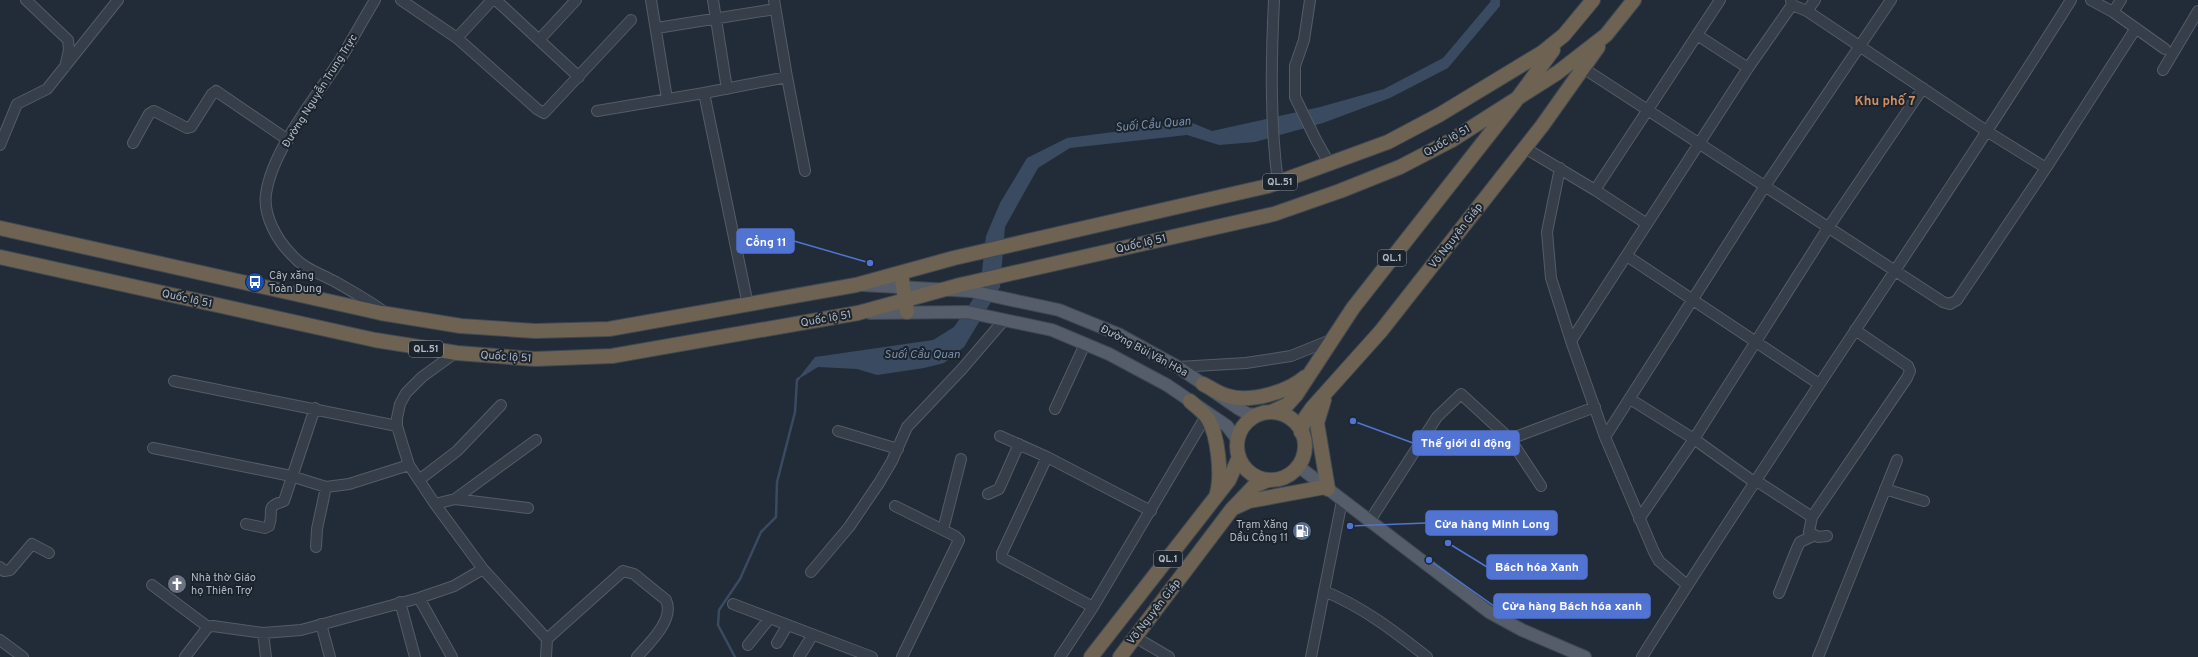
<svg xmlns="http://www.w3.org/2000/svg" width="2198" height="657" font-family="Overpass,sans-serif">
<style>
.water{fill:#394a61}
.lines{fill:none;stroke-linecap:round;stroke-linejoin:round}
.stream{stroke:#394a61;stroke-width:2.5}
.minor-casing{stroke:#545c66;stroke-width:12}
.major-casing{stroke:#3f4752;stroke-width:14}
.highway-casing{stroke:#414953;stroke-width:16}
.minor{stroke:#363e49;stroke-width:10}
.major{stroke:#545d69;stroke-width:12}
.highway{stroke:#6e6353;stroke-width:14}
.labels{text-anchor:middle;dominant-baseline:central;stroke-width:4;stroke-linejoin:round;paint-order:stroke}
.shield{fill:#1b232d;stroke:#848c97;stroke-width:1}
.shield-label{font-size:10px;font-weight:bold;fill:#b1b9c5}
.street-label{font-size:11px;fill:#b1b9c5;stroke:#1b232d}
.poi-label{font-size:11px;fill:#b1b9c5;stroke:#1b232d;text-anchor:start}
.water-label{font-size:12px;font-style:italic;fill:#7a90ab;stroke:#1b232d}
.quarter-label{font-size:13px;font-weight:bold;fill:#ce9063;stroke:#1b232d}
.leader{fill:none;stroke:#5173d1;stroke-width:1.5}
.callout-dot{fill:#5173d1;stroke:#1b232d;stroke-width:1.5}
.callout{fill:#5173d1;stroke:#5173d1;stroke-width:1.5}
.callout-label{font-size:12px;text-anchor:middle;font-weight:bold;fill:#fff}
</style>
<rect width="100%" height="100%" fill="#222c38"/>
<path class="water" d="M1490,0H1500V6L1448,68L1390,98L1323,123L1255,142L1219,145L1187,135L1070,148L1038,168L1005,227L1000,287L964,347L944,363L924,368L877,375L857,369L818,367L797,380L815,357L933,340L954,327L980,289L986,236L1000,203L1027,158L1067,138L1190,122L1212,131L1320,107L1384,89L1443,58L1491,1Z"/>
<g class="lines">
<path class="stream" d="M735,657L718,625L719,610L740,579L761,532L776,517L777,482L795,412L797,380L799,378"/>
<defs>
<path id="minor" d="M26,0L68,40L69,50L65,67
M375,0C363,20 352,40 340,60C316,97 272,150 266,194C263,215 277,240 291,254C304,269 317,272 334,281C350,290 368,300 383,311
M401,0L457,38L537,109L544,113L631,20
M651,0L667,99
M713,0L727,89
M1274,0C1271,61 1270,122 1278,183
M1310,0L1304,40L1295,66V97L1316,140L1330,165
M2091,0L2113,12L2165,49
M1792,5L1807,11L1988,132L2046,168
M1807,11L1815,0
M2113,12L2121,0
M657,28L775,9
M1697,35L1748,68
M457,38L491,1H497L579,77
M539,40L576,0
M1583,68L1943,302L1950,304L1957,300L2046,168L2136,28
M2163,70L2198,11
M787,77L805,171
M597,111L704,93
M133,143L149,114L154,111L187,128L191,127L212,94L216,91L288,140
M0,145L17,104L47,89L118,0
M1525,148L1595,190L1647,224
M1560,168L1547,232L1551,278L1571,341L1605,437L1654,552L1659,561L1687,585
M1595,190L1720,0
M1627,256L1819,384
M748,305L704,93L787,77L774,0
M1571,341L1748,68L1792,5L1791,0
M455,353L422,377L406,393L400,404L397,418V426L403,446L409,465L435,504L483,569L547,639L623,571L634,574L666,600C675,620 649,643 637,657
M1178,367L1246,363L1291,356L1333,339
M174,381L397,426
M1630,399L1694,439L1754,482
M1055,409L1085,344
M838,431L898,449
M1000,436L1047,457
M1605,437L1765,186L1891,0
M1510,439L1541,486
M153,448L291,476L326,487L349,484L409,465
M419,480L457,451L501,405
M1755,480L1812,517L1907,378L1910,371L1908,366L1855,330
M1885,489L1924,501
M988,494L999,489L1019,444
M455,499L536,440
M435,504L455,499L528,508
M895,506L955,536L959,540L902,657
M1812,517L1809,532L1818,537L1827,536
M1639,519L1694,439L1828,228L1923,88
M1369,522L1437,417L1461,394L1510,439L1595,407
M246,524L265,528L269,526C275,509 263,508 284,501L315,408
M943,530L961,459
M316,547L317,529L326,487
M0,567L4,571L10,570L32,544L49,553
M811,572L849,527L879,483L892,461L907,427L962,369L1004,320
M152,585L208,627
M1324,591C1363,607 1394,631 1427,657
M1779,593L1797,548L1800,542L1813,536
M419,598L452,657
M400,602L415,657
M733,604L872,657
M1093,607L1002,558V553L1047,457L1151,511
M321,624L330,657
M263,633L266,657
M1135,637L1169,657
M0,640L23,657
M777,643L787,626
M748,645L769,619
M185,657L208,627L213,626L263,633L301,630L419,598L454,586L483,569
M546,657L547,639
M799,657L812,636
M1060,657L1093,607L1206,416
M1311,657L1342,501
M1642,657C1781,435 1932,222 2071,0
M1818,657L1897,460"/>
<path id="major" d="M862,285L970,291L1059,310L1118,334L1178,367L1239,409L1248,414L1258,415
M870,313L967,312L1052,330L1109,354L1167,385L1227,426L1237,439
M1298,466L1489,612L1522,630L1585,657"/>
<path id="highway" d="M0,228L381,313L461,326L535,331L609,329L856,285L954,258L1268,186L1388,142L1439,115L1543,52L1564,35L1593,0
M0,257L375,340L457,353L535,359L612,356L858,313L960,285L1274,214L1340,191L1400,167L1452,140L1557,73L1606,35L1634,0
M901,273L907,312
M1203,384C1211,388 1219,394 1228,396C1250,403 1288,392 1305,377
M1324,400L1317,423L1328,489
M1190,401C1196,407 1204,412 1208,419C1218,435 1222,475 1217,493
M1271,412L1287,405L1296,395L1353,308L1514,103L1553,50
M1237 446a34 34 0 1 1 68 0a34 34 0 1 1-68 0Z
M1301,432L1305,418L1312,408L1381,331L1542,126L1598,47
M1234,508L1249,501L1325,487
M1091,657L1229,480L1239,457
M1120,657L1232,509L1254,486L1268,480"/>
</defs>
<use href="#minor" class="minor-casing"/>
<use href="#major" class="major-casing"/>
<use href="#highway" class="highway-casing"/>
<use href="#minor" class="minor"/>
<use href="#major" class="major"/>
<use href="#highway" class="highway"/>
</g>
<defs>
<symbol id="bus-disc" viewBox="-11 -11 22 22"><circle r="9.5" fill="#1a4fb4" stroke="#1b232d"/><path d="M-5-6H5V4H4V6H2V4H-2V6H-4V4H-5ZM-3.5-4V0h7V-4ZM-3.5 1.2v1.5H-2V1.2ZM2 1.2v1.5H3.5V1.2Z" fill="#fff"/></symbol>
<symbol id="fuel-disc" viewBox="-11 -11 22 22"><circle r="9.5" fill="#5c6f8a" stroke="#1b232d"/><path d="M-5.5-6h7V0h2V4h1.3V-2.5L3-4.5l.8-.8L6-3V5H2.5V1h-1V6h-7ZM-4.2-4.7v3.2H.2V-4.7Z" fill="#fff"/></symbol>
<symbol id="church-disc" viewBox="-11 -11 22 22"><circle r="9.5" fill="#6b7280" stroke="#1b232d"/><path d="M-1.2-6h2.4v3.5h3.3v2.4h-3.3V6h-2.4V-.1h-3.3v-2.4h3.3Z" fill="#fff"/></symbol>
</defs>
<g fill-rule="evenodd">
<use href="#bus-disc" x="244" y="271" width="22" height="22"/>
<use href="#fuel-disc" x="1291" y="520" width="22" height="22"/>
<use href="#church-disc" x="166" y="573" width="22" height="22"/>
</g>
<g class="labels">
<g class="shield">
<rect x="1263" y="174" width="34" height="16" rx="3"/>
<rect x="1378" y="250" width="28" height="16" rx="3"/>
<rect x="409" y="341" width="34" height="16" rx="3"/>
<rect x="1154" y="551" width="28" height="16" rx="3"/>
</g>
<g class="shield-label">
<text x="1280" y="182">QL.51</text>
<text x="1392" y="258">QL.1</text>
<text x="426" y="349">QL.51</text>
<text x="1168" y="559">QL.1</text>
</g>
<g class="street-label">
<text transform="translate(320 91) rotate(-58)">Đường Nguyễn Trung Trực</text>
<text transform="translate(1447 141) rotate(-30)">Quốc lộ 51</text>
<text transform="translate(1456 236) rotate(-52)">Võ Nguyên Giáp</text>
<text transform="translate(1141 244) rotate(-13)">Quốc lộ 51</text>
<text transform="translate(187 299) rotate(12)">Quốc lộ 51</text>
<text transform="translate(826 319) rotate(-10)">Quốc lộ 51</text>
<text transform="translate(1144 351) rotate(28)">Đường Bùi Văn Hòa</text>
<text transform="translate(506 357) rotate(4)">Quốc lộ 51</text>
<text transform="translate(1154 612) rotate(-52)">Võ Nguyên Giáp</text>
</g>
<g class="poi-label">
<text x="269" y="276">Cây xăng<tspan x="269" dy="13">Toàn Dung</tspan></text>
<text x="1288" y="525" text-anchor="end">Trạm Xăng<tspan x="1288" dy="13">Dầu Cổng 11</tspan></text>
<text x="191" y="578">Nhà thờ Giáo<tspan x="191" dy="13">họ Thiên Trợ</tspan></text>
</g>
<g class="water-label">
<text transform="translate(1153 125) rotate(-5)">Suối Cầu Quan</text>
<text x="922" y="355">Suối Cầu Quan</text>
</g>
<g class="quarter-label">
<text x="1885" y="102">Khu phố 7</text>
</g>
</g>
<path class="leader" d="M870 263L794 241M1353 421L1413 443M1350 526L1426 523M1448 543L1487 567M1429 560L1494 606"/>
<g class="callout-dot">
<circle cx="870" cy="263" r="4"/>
<circle cx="1353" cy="421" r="4"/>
<circle cx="1350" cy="526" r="4"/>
<circle cx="1448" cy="543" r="4"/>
<circle cx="1429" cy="560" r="4"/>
</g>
<g class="callout">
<rect x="737" y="229" width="57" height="24" rx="4"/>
<rect x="1413" y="431" width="106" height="24" rx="4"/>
<rect x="1426" y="511" width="131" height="24" rx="4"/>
<rect x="1487" y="555" width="100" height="24" rx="4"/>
<rect x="1494" y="594" width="156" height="24" rx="4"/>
</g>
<g class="callout-label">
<text x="766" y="246">Cổng 11</text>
<text x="1466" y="447">Thế giới di động</text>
<text x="1492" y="528">Cửa hàng Minh Long</text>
<text x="1537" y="571">Bách hóa Xanh</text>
<text x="1572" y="610">Cửa hàng Bách hóa xanh</text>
</g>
</svg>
